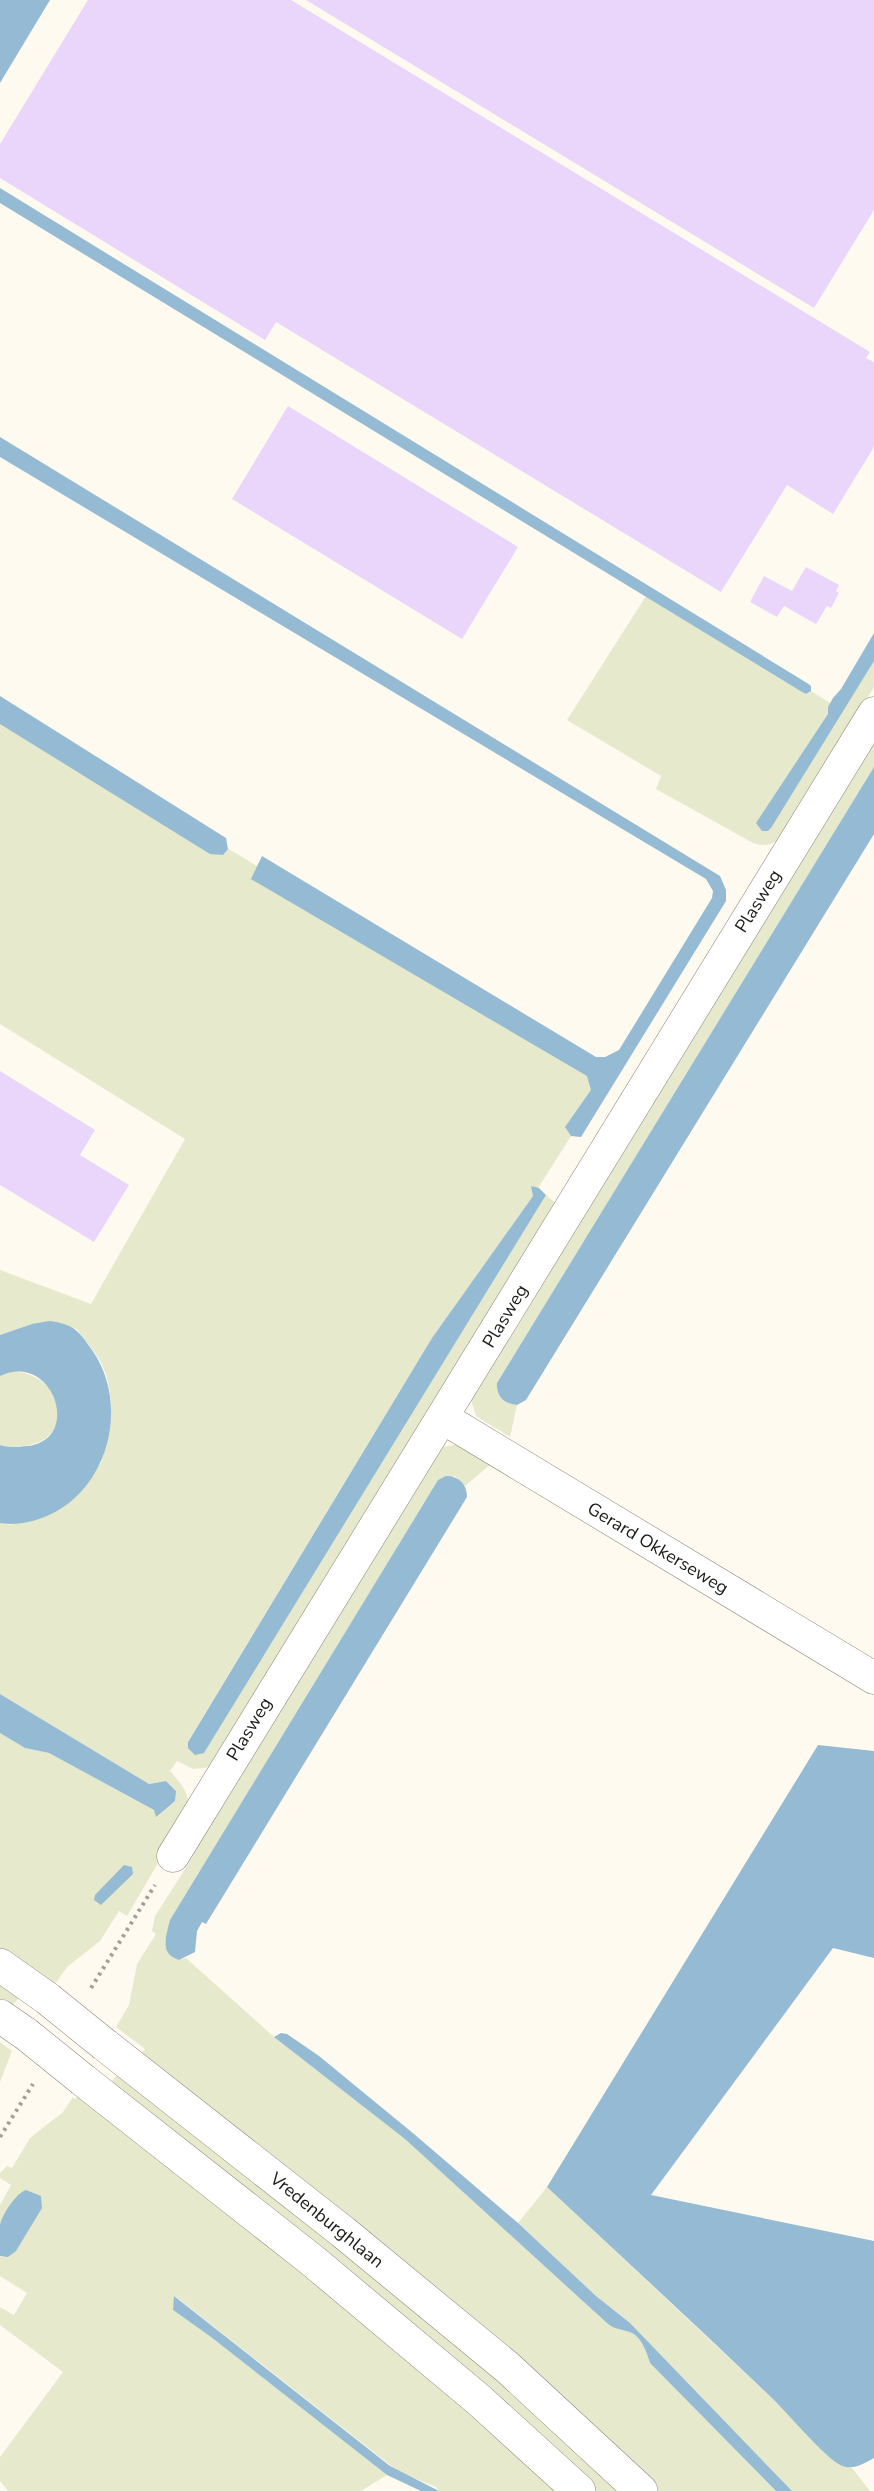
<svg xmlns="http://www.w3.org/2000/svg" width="874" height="2491" font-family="'Nunito Sans',sans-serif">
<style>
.green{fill:#e6e9cb}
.water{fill:#94bbd3}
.building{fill:#ead6fa}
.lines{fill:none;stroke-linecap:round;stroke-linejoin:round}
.minor-casing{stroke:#8a867c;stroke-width:33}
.tertiary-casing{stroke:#8a867c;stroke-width:34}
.path{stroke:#a29f97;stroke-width:4;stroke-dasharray:3 4.5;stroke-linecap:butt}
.minor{stroke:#fff;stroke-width:32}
.tertiary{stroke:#fff;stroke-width:33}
.tertiary-bridge-casing{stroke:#8a867c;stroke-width:34;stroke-linecap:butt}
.tertiary-bridge{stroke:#fff;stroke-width:33}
.labels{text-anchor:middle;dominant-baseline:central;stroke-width:4.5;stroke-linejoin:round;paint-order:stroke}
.street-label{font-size:18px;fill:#1c1b17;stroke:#fff}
</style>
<rect width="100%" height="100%" fill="#fffaef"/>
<path class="green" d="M646,596L802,692L806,694L811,691L830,703L828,714L768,831L874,661V687L782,837C773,845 764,847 753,843L656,789L661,776L567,720Z
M0,711L608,1078L533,1196L432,1338L188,1741L204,1753L546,1195L558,1205L211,1767L193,1769L177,1761L170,1771C182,1785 190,1792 188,1812L127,1916L119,1911L100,1941L67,1967L51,1990L0,1952V1733L25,1748L49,1753L154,1810L162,1812L176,1791L166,1781L149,1784L0,1694V1523L11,1525L101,1463C110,1431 117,1400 103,1367C98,1354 85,1341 77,1329L32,1324L0,1335V1270L91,1304L185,1139L0,1024Z
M874,740V767L497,1383C496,1396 503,1404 517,1405L510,1437L476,1416L471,1400Z
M9,1371C67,1372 77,1441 23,1446C15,1447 8,1448 0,1445V1376Z
M459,1444L491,1464L465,1486L455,1476L438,1480L170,1920L165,1943L179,1960L186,1958L274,2037L405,2139L608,2324C616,2329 624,2329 632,2333C642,2338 647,2353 650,2363L776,2491H657L138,2057L145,2049L116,2027L129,2005L137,1964L156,1934L152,1931L155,1916L189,1863L214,1817L442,1447Z
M0,1978L22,1994L9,2010L0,2003Z
M0,2042L12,2051L0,2082Z
M121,2070L344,2247L626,2491H593L108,2086Z
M82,2091L203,2187L563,2491H439L436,2487L399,2472L175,2296L173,2310L211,2337L387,2475L361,2491H8L0,2481V2457L63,2372L0,2325V2307L14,2315L27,2293L0,2276V2256L3,2257L16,2197L0,2224V2205L11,2185L0,2178V2173L7,2166L12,2168L30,2138L63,2112L73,2097L75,2099Z
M547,2187L776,2402L829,2455L840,2465L852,2468L870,2491H792L630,2323L596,2296L518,2223Z"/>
<path class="water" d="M0,0H50L0,83Z
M0,188L807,683L811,686V691L806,694L802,692L0,203Z
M0,437L720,876L726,890V901L581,1137L571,1136L565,1127L591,1090L587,1076L251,879L262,856L596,1057H605L619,1050L712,898L713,891L706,879L0,457Z
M874,633V661L771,828L768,831H762L756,823L828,714V707L833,698L841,689Z
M0,696L226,838L228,849L223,855L210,854L0,724Z
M874,767V834L526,1400L517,1405C504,1404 496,1396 497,1383Z
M531,1186L539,1188L546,1195L204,1753L195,1755L188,1748V1742L432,1338L533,1196Z
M49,1321C74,1324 79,1331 92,1350C130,1404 109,1488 49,1515C33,1522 17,1526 0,1523V1445C9,1448 18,1447 28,1446C83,1439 53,1351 0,1376V1335L32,1324Z
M446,1476C459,1476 467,1484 467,1497L206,1924L202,1922L197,1931L195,1952L179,1960C159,1954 166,1936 170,1920L438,1480Z
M0,1694L149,1784L166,1781L176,1791L175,1801L156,1817L154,1810L49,1753L25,1748L0,1733Z
M818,1745L874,1751V1958L833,1948L651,2195L874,2241V2458C863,2464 853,2471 840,2465C825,2457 789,2415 775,2401C700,2329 623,2258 547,2187Z
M124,1865L132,1867L133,1874L101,1905L94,1900L95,1895Z
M281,2033L287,2034L319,2056L414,2134L518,2223L596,2296L630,2323L792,2491H776L650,2363C647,2353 642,2338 632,2333C623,2329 616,2330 608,2324L405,2139L274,2037Z
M26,2190L41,2196L42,2208L16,2251L8,2257L0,2256C0,2246 0,2235 0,2225C2,2215 16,2193 26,2190Z
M174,2296L390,2466L439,2491H421L387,2475L211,2337L173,2310Z"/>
<path class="building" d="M88,0H291L870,352L866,358L874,362V447L833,514L787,485L721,592L276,322L265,340L0,178V144Z
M306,0H874V210L814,308Z
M288,406L518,547L462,639L232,499Z
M806,567L839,585L836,591L839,593L831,608L827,606L816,624L784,606L777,617L750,602L764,576L792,591Z
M0,1071L95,1130L80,1155L129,1185L94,1242L0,1185Z"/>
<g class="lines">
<defs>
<path id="minor" d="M443,1418L874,1678
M173,1856L874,713"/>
<path id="tertiary" d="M0,1965L48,1999
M0,2016L26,2034
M105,2045L343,2232L507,2367L641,2491
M83,2080L313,2261L479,2400L579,2491"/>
</defs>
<use href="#minor" class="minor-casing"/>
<use href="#tertiary" class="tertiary-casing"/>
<path class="path" d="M91,1988L155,1885
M0,2137L33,2084"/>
<use href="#minor" class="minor"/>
<use href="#tertiary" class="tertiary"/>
<defs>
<path id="tertiary-bridge" d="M48,1999L105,2045
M26,2034L83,2080"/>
</defs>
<use href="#tertiary-bridge" class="tertiary-bridge-casing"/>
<use href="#tertiary-bridge" class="tertiary-bridge"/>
</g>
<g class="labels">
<g class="street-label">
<text transform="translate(758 901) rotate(-58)">Plasweg</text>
<text transform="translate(505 1316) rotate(-59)">Plasweg</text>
<text transform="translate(658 1548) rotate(31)">Gerard Okkerseweg</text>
<text transform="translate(249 1729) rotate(-59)">Plasweg</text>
<text transform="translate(327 2220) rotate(39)">Vredenburghlaan</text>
</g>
</g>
</svg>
